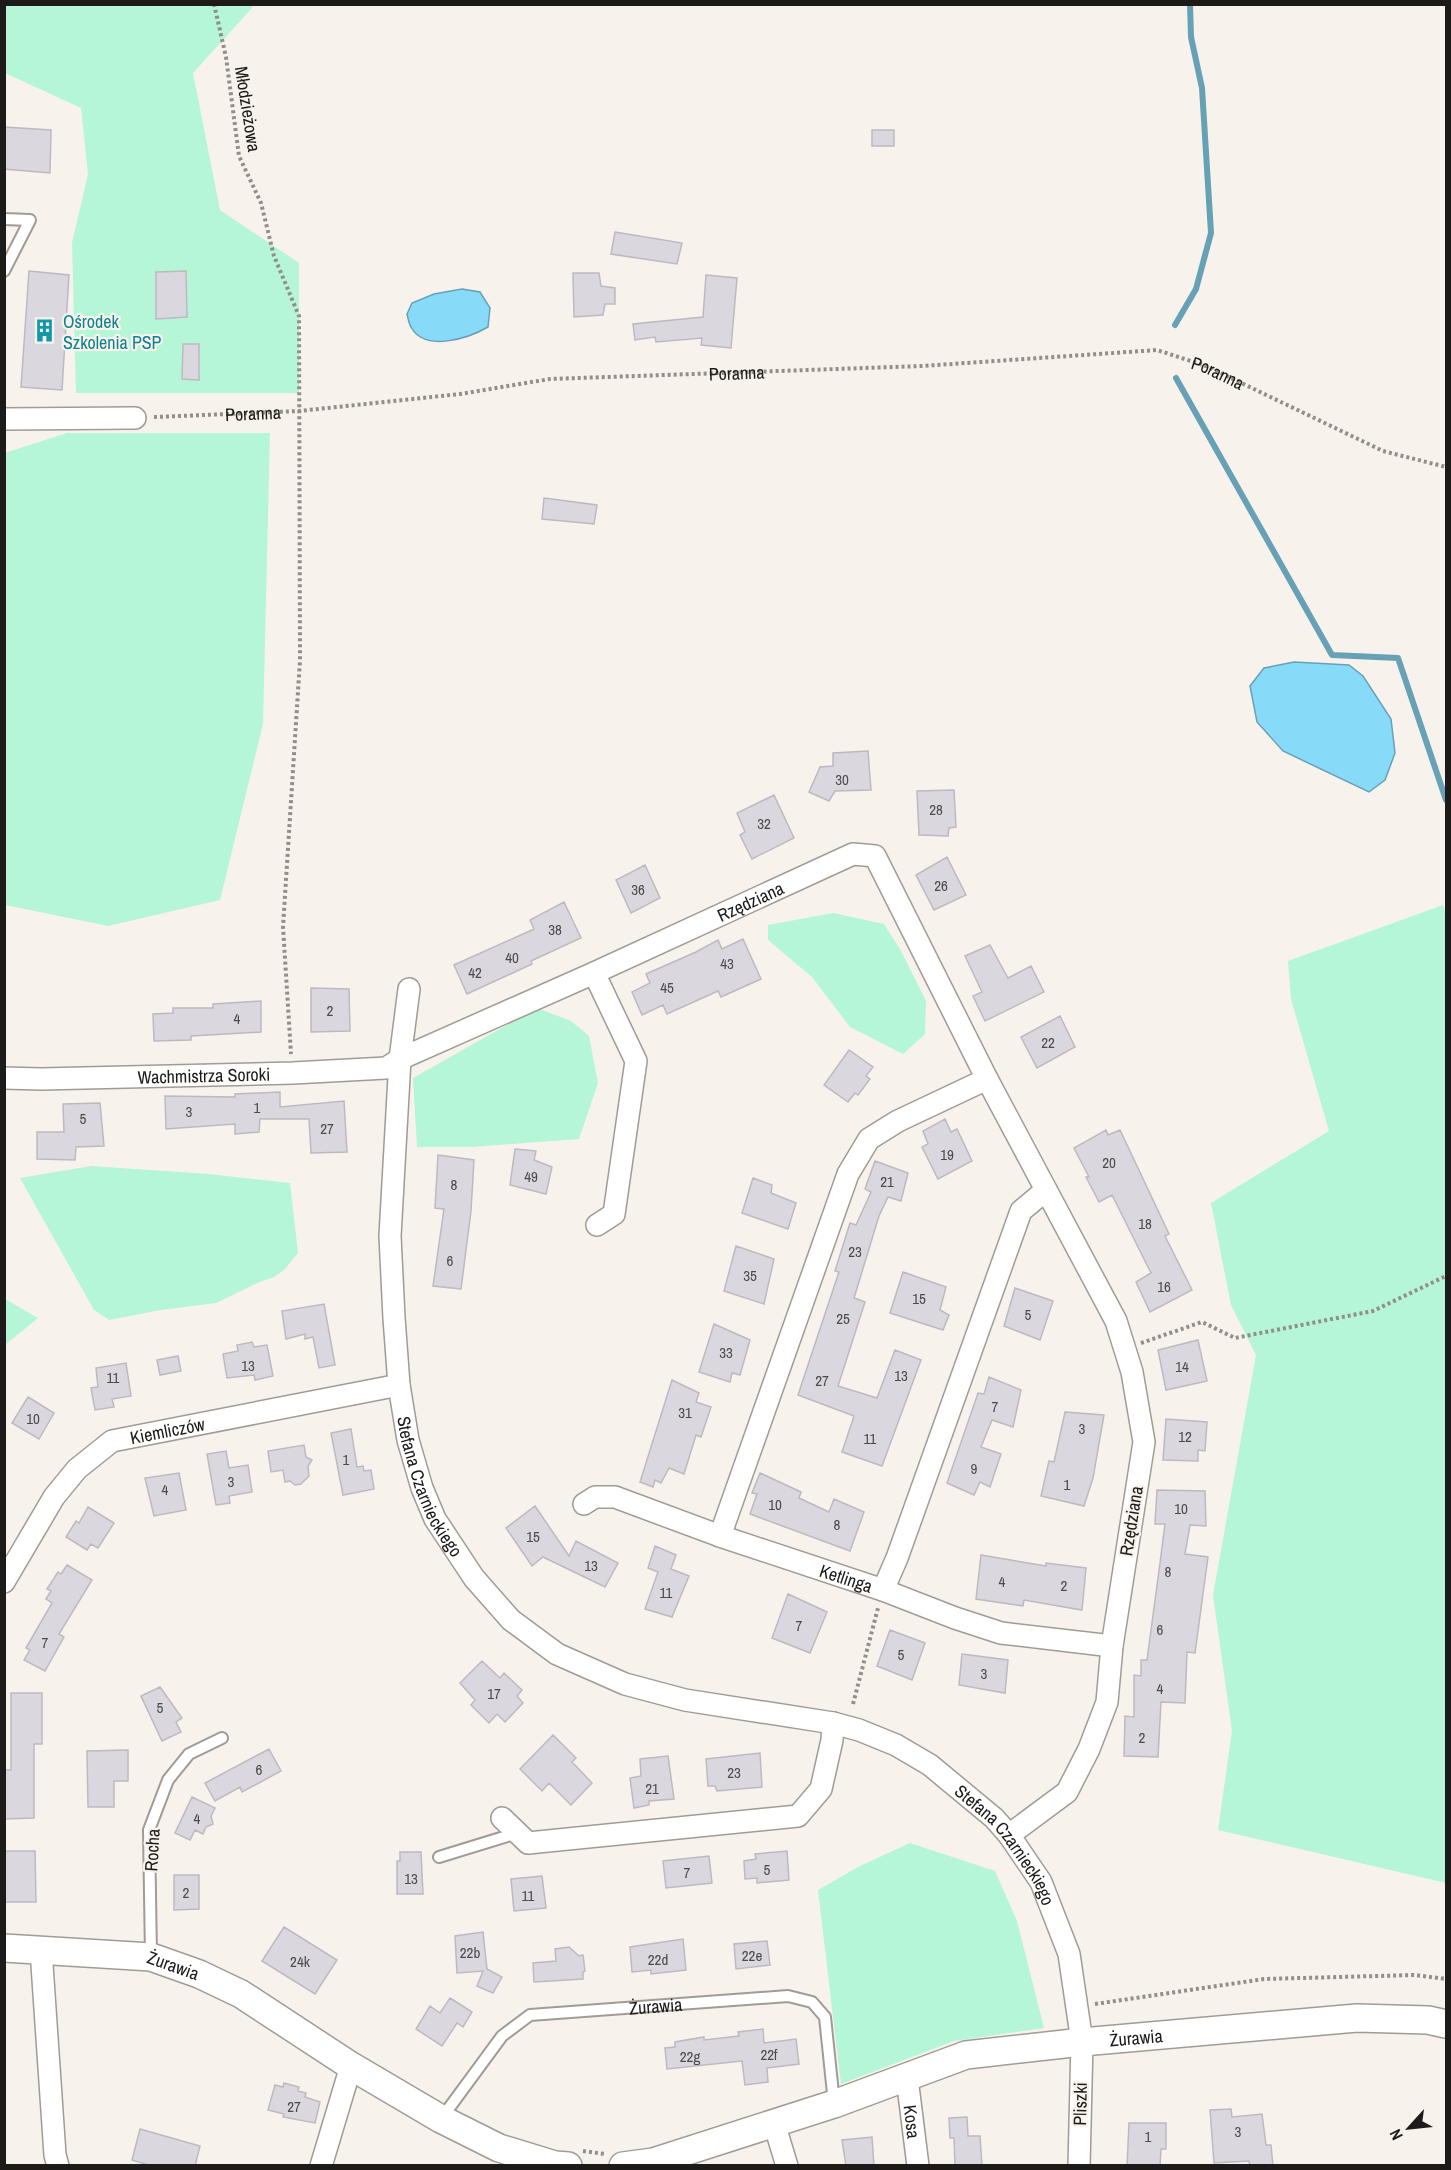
<svg xmlns="http://www.w3.org/2000/svg" width="1451" height="2170" font-family="'Archivo Narrow',sans-serif">
<style>
.green{fill:#b4f6d6}
.water{fill:#87dbf9;stroke:#67a1b6;stroke-width:1.5}
.lines{fill:none;stroke-linecap:round;stroke-linejoin:round}
.stream{stroke:#67a1b6;stroke-width:6}
.building{fill:#dbd7df;stroke:#bdb9c0;stroke-width:1.5}
.service-casing{stroke:#a19b96;stroke-width:14}
.minor-casing{stroke:#a19b96;stroke-width:24}
.tertiary-casing{stroke:#a19b96;stroke-width:30}
.path{stroke:#928e8a;stroke-width:4;stroke-dasharray:3 3;stroke-linecap:butt}
.service{stroke:#fff;stroke-width:10}
.minor{stroke:#fff;stroke-width:21}
.tertiary{stroke:#fff;stroke-width:27}
.labels{text-anchor:middle;dominant-baseline:central;stroke-width:4.5;stroke-linejoin:round;paint-order:stroke}
.number-label{font-size:15px;fill:#4c4a4a}
.street-label{font-size:18px;fill:#1d1b19;stroke:#f8f2ec}
.culture-label{font-size:18px;fill:#0d838f;stroke:#f8f2ec;text-anchor:start}
</style>
<rect width="100%" height="100%" fill="#f8f2ec"/>
<path class="green" d="M5,5H253L252,8L193,73L220,210L299,263V393H76L72,243L88,174L81,108L5,73Z
M67,433H270L263,724L220,900L108,926L5,905V453Z
M1443,905L1446,912V1883L1218,1830L1232,1731L1213,1595L1256,1355L1231,1305L1211,1203L1329,1131L1291,999L1288,961Z
M833,913L884,924L901,951L926,1001L925,1034L903,1054L850,1027L812,977L768,940V925Z
M537,1008L571,1021L589,1036L598,1083L579,1139L471,1147H417L413,1078Z
M91,1166L209,1174L290,1183L298,1253L284,1270L274,1277L262,1281L216,1303L161,1310L109,1320L94,1310L20,1178Z
M5,1299L38,1318L5,1345Z
M910,1843L995,1871L1017,1921L1044,2028L954,2041L841,2084L818,1890L860,1866Z"/>
<path class="water" d="M462,289L480,292L490,308L488,327C469,338 425,353 411,327C409,324 408,318 407,314L412,303L434,294Z
M1294,662L1349,665L1363,676L1391,719L1395,753L1385,780L1369,792L1283,751L1257,722L1250,686L1264,668Z"/>
<g class="lines">
<path class="stream" d="M1175,325L1196,289L1211,233L1202,88L1191,37L1190,4
M1176,378L1332,655L1398,658L1446,800"/>
</g>
<path class="building" d="M4,127L51,130L50,173L4,169Z
M872,130H894V146H872Z
M615,232L682,243L677,264L611,254Z
M29,271L69,275L62,390L21,387Z
M186,271L187,317L156,319V272Z
M573,273H599L601,286L615,288V304H605L603,315L574,317Z
M706,275L737,278L731,348L701,345L702,338L656,342L655,337L635,340L633,324L703,317Z
M183,344H199V380L182,379Z
M544,498L597,505L594,524L542,519Z
M868,751L871,790L835,791L829,801L809,792L820,767L833,766V753Z
M954,790L956,827L949,828L948,836L919,835L917,791Z
M774,795L794,838L752,859L740,835L745,832L737,813Z
M947,857L966,895L934,910L916,875Z
M645,865L660,898L631,913L616,880Z
M564,902L581,938L531,961L532,964L467,994L454,965L534,929L530,920Z
M743,939L761,979L721,997L718,991L667,1014L663,1005L642,1015L632,992L650,983L646,974L696,952L718,940L722,949Z
M990,945L1008,978L1031,966L1044,992L985,1021L973,996L982,992L965,956Z
M311,988L349,989L350,1031L311,1032Z
M261,1001V1032L191,1036V1040L154,1041L153,1014L173,1013V1008H213V1004Z
M1060,1016L1075,1047L1037,1068L1021,1037Z
M849,1050L873,1067L866,1076L870,1079L858,1095L855,1093L848,1102L824,1085Z
M280,1092V1107L344,1101L347,1152L311,1153L309,1119H260L259,1132L235,1134V1124L166,1129L165,1096L235,1097V1094Z
M100,1103L104,1146L76,1147L75,1160L37,1159V1132H64L63,1104Z
M945,1119L951,1132L957,1129L972,1161L938,1179L922,1147L928,1144L923,1131Z
M1106,1130L1108,1135L1120,1130L1169,1234L1165,1236L1192,1290L1150,1312L1136,1282L1151,1273L1112,1195L1099,1202L1086,1177H1089L1074,1148Z
M515,1149L536,1151L534,1160L552,1167L546,1194L510,1185Z
M438,1155L474,1160L471,1211L461,1289L433,1286L444,1209L435,1208Z
M875,1161L908,1173L901,1201L888,1197L879,1216L854,1298L865,1302L838,1386L877,1398L895,1350L921,1360L882,1466L842,1452L854,1416L798,1395L839,1272L835,1271L850,1223L856,1225L871,1192L865,1189Z
M753,1178L772,1185L771,1193L796,1203L788,1229L742,1213Z
M736,1246L774,1259L764,1304L724,1291Z
M903,1272L946,1287L940,1310L949,1315L943,1330L890,1313Z
M1015,1288L1053,1301L1040,1340L1004,1326Z
M324,1304L335,1365L319,1368L313,1337L305,1339V1334L286,1339L282,1311Z
M714,1324L750,1340L740,1375L732,1373L730,1382L699,1372Z
M1198,1340L1207,1381L1166,1390L1158,1350Z
M252,1342L254,1347L267,1345L273,1376L255,1380L254,1375L227,1378L223,1354L238,1351L237,1345Z
M178,1356L181,1371L160,1375L157,1360Z
M126,1363L131,1396L112,1399L114,1407L95,1410L91,1388L98,1387L96,1368Z
M989,1377L1021,1390L1013,1427L992,1420L981,1447L1001,1454L990,1487L980,1482L974,1495L947,1483L978,1393L984,1394Z
M672,1380L699,1393L696,1402L711,1407L701,1437L696,1435L684,1474L669,1468L661,1483L655,1480L653,1487L640,1482Z
M28,1397L54,1413L39,1439L12,1423Z
M1065,1412L1104,1415L1093,1478L1084,1506L1041,1496L1049,1461L1054,1462Z
M1166,1419L1207,1422L1205,1451L1198,1450V1461L1163,1460Z
M351,1429L357,1467L363,1466L364,1471L371,1470L374,1489L343,1495L331,1433Z
M304,1445L306,1457L312,1460L308,1466L309,1476L301,1484L295,1485L290,1481L285,1482L283,1470L271,1472L268,1451Z
M226,1451L229,1468L248,1465L252,1492L229,1496L230,1503L216,1505L207,1454Z
M179,1473L186,1510L154,1516L145,1478Z
M760,1473L801,1492L799,1498L829,1512L834,1499L864,1512L850,1551L750,1514L757,1494L752,1493Z
M1157,1490L1205,1491L1206,1526L1190,1525L1185,1554L1208,1557L1195,1653L1187,1652L1185,1703L1161,1702L1158,1757L1124,1756L1125,1716L1134,1717V1675L1141,1676V1660H1147L1160,1563L1165,1524H1155Z
M535,1506L569,1556L576,1541L618,1563L605,1587L543,1557L532,1566L506,1528Z
M88,1507L114,1523L98,1548L91,1544L87,1550L66,1537L76,1521L79,1523Z
M655,1546L676,1555L671,1569L689,1576L672,1617L645,1609L658,1572L648,1568Z
M981,1555L1046,1566V1563L1086,1568L1082,1610L1024,1600L1023,1606L976,1599Z
M67,1565L92,1580L59,1634L64,1637L45,1671L24,1660L30,1650L26,1648L52,1603L46,1599L51,1591L47,1589L58,1572L61,1574Z
M788,1594L827,1612L810,1653L772,1638Z
M890,1630L925,1643L912,1680L877,1666Z
M962,1654L1008,1660L1005,1693L959,1685Z
M482,1661L500,1678L504,1673L522,1690L517,1696L523,1703L505,1722L497,1714L489,1723L471,1705L475,1700L460,1683Z
M160,1687L182,1718L176,1722L181,1732L162,1741L141,1696Z
M11,1693H42V1744H34V1818L4,1819V1770H11Z
M553,1735L576,1758L572,1762L592,1783L571,1805L549,1783L542,1791L520,1769Z
M269,1749L281,1771L242,1792L240,1787L215,1801L205,1783Z
M128,1750V1781H114V1807H88L87,1751Z
M760,1753L762,1787L717,1791L715,1786H708L706,1759Z
M668,1756L674,1799L649,1801V1805L634,1808L630,1778L641,1776L640,1759Z
M192,1797L215,1808L211,1816L213,1824L206,1827L203,1834L195,1830L190,1840L175,1833Z
M4,1851H35L36,1902H4Z
M787,1851L789,1880L757,1883V1878L745,1879L744,1861L756,1859L755,1854Z
M400,1852H421L423,1894H397V1861H400Z
M709,1856L712,1883L666,1888L663,1861Z
M174,1875H199V1909L174,1910Z
M542,1876L546,1908L514,1911L511,1879Z
M284,1927L337,1960L315,1994L262,1961Z
M483,1932L487,1969L502,1977L493,1993L477,1986L483,1971L457,1973L455,1936Z
M683,1939L686,1970L651,1974V1970L632,1972L630,1947Z
M767,1941L770,1965L736,1969L734,1944Z
M569,1947L579,1956L583,1955L585,1971L583,1972V1979L534,1982L533,1963L556,1961L555,1949Z
M450,1998L472,2012L463,2027L457,2023L442,2046L416,2029L430,2006L440,2013Z
M763,2029L764,2043L796,2039L799,2064L767,2068L768,2082L745,2085L742,2061L667,2069L665,2048L675,2047V2042L704,2037V2040L739,2036L738,2032Z
M284,2083L299,2087L298,2091L306,2093L305,2097L320,2102L315,2123L283,2117L284,2114L268,2110L275,2085L283,2087Z
M1231,2109L1232,2117L1262,2114L1266,2145H1271L1273,2166H1250L1249,2161L1214,2163L1210,2110Z
M967,2117L968,2136H980L982,2166H955L954,2138H950L949,2118Z
M1129,2123H1166V2149H1161L1160,2166H1127Z
M140,2129L200,2146L195,2166H152L132,2160Z
M872,2137L874,2166H846L842,2140Z"/>
<g class="lines">
<defs>
<g id="service">
<path d="M4,219L30,220L4,271"/>
<path d="M439,1857L517,1833"/>
<path d="M151,1957L149,1830L168,1780L189,1754L222,1738"/>
<path id="s2" d="M441,2119L502,2036L530,2015L788,1996L812,2002L825,2017L834,2103"/>
</g>
<g id="minor">
<path d="M4,419L135,418"/>
<path d="M594,973L636,1061L614,1214L597,1225"/>
<path id="s3" d="M409,989L400,1059L390,1236L394,1318L399,1385L408,1440L422,1488L435,1519L474,1578L511,1620L557,1654L625,1684L685,1700L833,1723L859,1730L896,1745L930,1765L994,1818L1009,1835L1041,1882L1069,1954L1082,2042L1079,2166"/>
<path id="s4" d="M4,1078L41,1079L293,1073L386,1068L400,1059L594,973L853,854L875,856L987,1079L1116,1321L1132,1372L1144,1442L1112,1646L1107,1702L1089,1749L1067,1792L1009,1835"/>
<path id="s5" d="M584,1504L595,1497H615L720,1536L883,1590L955,1618L1001,1633L1112,1646"/>
<path d="M720,1536L848,1174L869,1139L898,1121L987,1079"/>
<path id="s6" d="M4,1582L54,1497L77,1469L112,1441L399,1385"/>
<path d="M883,1590L897,1558L1021,1211L1046,1190"/>
<path d="M502,1818L528,1843L798,1816L821,1789L832,1740L833,1723"/>
<path d="M41,1950L55,2155L58,2166"/>
<path id="s7" d="M907,2078L918,2166"/>
<path d="M774,2123L787,2166"/>
<path d="M321,2166L351,2066"/>
</g>
<g id="tertiary">
<path id="s8" d="M4,1948L151,1957L199,1974L241,1994L351,2066L441,2119L499,2148L555,2165L568,2166"/>
<path id="s9" d="M623,2166L653,2162L834,2104L966,2055L1082,2042L1357,2018L1428,2020L1446,2024"/>
</g>
</defs>
<use href="#service" class="service-casing"/>
<use href="#minor" class="minor-casing"/>
<use href="#tertiary" class="tertiary-casing"/>
<g class="path">
<path d="M214,4L226,57L239,156L261,203L274,256L299,316L300,660L283,927L291,1054"/>
<path id="s1" d="M154,417L299,411L460,394L550,379L922,366L1157,350L1206,366L1383,451L1446,467"/>
<path d="M1141,1343L1202,1322L1235,1338L1373,1311L1446,1276"/>
<path d="M853,1704L878,1608"/>
<path d="M1095,2004L1264,1979L1415,1975L1446,1979"/>
<path d="M583,2151L605,2154"/>
</g>
<use href="#service" class="service"/>
<use href="#minor" class="minor"/>
<use href="#tertiary" class="tertiary"/>
</g>
<defs>
<symbol id="building-bare" viewBox="-9 -9 18 18"><path d="M-4-6H4V6H1V3H-1V6H-4ZM-2.5-4.3h1.7v1.8h-1.7ZM.8-4.3h1.7v1.8H.8ZM-2.5-1h1.7V.8h-1.7ZM.8-1h1.7V.8H.8Z" fill="#0f9aa8" stroke="#f8f2ec" stroke-width="2.5" paint-order="stroke"/></symbol>
</defs>
<g fill-rule="evenodd">
<use href="#building-bare" x="28" y="314" width="33" height="33"/>
</g>
<g class="labels">
<g class="number-label">
<text x="842" y="779">30</text>
<text x="936" y="809">28</text>
<text x="764" y="823">32</text>
<text x="941" y="885">26</text>
<text x="638" y="889">36</text>
<text x="555" y="929">38</text>
<text x="512" y="957">40</text>
<text x="727" y="963">43</text>
<text x="475" y="972">42</text>
<text x="667" y="987">45</text>
<text x="330" y="1010">2</text>
<text x="237" y="1018">4</text>
<text x="1048" y="1042">22</text>
<text x="257" y="1107">1</text>
<text x="189" y="1111">3</text>
<text x="83" y="1118">5</text>
<text x="327" y="1128">27</text>
<text x="947" y="1154">19</text>
<text x="1109" y="1162">20</text>
<text x="531" y="1176">49</text>
<text x="887" y="1181">21</text>
<text x="454" y="1184">8</text>
<text x="1145" y="1223">18</text>
<text x="855" y="1251">23</text>
<text x="450" y="1260">6</text>
<text x="750" y="1275">35</text>
<text x="1164" y="1286">16</text>
<text x="919" y="1298">15</text>
<text x="1028" y="1314">5</text>
<text x="843" y="1318">25</text>
<text x="726" y="1352">33</text>
<text x="248" y="1365">13</text>
<text x="1182" y="1366">14</text>
<text x="901" y="1375">13</text>
<text x="113" y="1377">11</text>
<text x="822" y="1380">27</text>
<text x="995" y="1406">7</text>
<text x="685" y="1412">31</text>
<text x="33" y="1418">10</text>
<text x="1082" y="1428">3</text>
<text x="1185" y="1436">12</text>
<text x="870" y="1438">11</text>
<text x="346" y="1459">1</text>
<text x="974" y="1468">9</text>
<text x="231" y="1481">3</text>
<text x="1067" y="1484">1</text>
<text x="165" y="1489">4</text>
<text x="775" y="1504">10</text>
<text x="1181" y="1508">10</text>
<text x="837" y="1524">8</text>
<text x="533" y="1536">15</text>
<text x="591" y="1565">13</text>
<text x="1168" y="1571">8</text>
<text x="1002" y="1581">4</text>
<text x="1064" y="1585">2</text>
<text x="666" y="1592">11</text>
<text x="799" y="1625">7</text>
<text x="1160" y="1629">6</text>
<text x="45" y="1642">7</text>
<text x="901" y="1654">5</text>
<text x="984" y="1673">3</text>
<text x="1160" y="1688">4</text>
<text x="494" y="1693">17</text>
<text x="160" y="1707">5</text>
<text x="1142" y="1737">2</text>
<text x="259" y="1769">6</text>
<text x="734" y="1772">23</text>
<text x="652" y="1788">21</text>
<text x="197" y="1818">4</text>
<text x="767" y="1869">5</text>
<text x="687" y="1872">7</text>
<text x="411" y="1878">13</text>
<text x="186" y="1892">2</text>
<text x="528" y="1895">11</text>
<text x="470" y="1952">22b</text>
<text x="752" y="1955">22e</text>
<text x="658" y="1959">22d</text>
<text x="300" y="1961">24k</text>
<text x="769" y="2054">22f</text>
<text x="690" y="2056">22g</text>
<text x="294" y="2106">27</text>
<text x="1238" y="2131">3</text>
<text x="1148" y="2136">1</text>
</g>
<g class="street-label">
<text transform="translate(248 109) rotate(81)">Młodzieżowa</text>
<text stroke="none"><textPath href="#s1" startOffset="585">Poranna</textPath></text>
<text stroke="none"><textPath href="#s1" startOffset="1071">Poranna</textPath></text>
<text stroke="none"><textPath href="#s1" startOffset="99">Poranna</textPath></text>
<text stroke="none"><textPath href="#s4" startOffset="783">Rzędziana</textPath></text>
<text stroke="none"><textPath href="#s4" startOffset="200">Wachmistrza Soroki</textPath></text>
<text stroke="none"><textPath href="#s6" startOffset="236">Kiemliczów</textPath></text>
<text stroke="none"><textPath href="#s3" startOffset="504">Stefana Czarnieckiego</textPath></text>
<text transform="translate(1131 1521) rotate(-81)">Rzędziana</text>
<text stroke="none"><textPath href="#s5" startOffset="278">Ketlinga</textPath></text>
<text stroke="none"><textPath href="#s3" startOffset="1224">Stefana Czarnieckiego</textPath></text>
<text transform="translate(152 1850) rotate(-87)">Rocha</text>
<text stroke="none"><textPath href="#s8" startOffset="171">Żurawia</textPath></text>
<text stroke="none"><textPath href="#s2" startOffset="264">Żurawia</textPath></text>
<text stroke="none"><textPath href="#s9" startOffset="532">Żurawia</textPath></text>
<text transform="translate(1080 2104) rotate(-89)">Pliszki</text>
<text stroke="none"><textPath href="#s7" startOffset="44">Kosa</textPath></text>
</g>
<g class="culture-label">
<text x="63" y="321">Ośrodek<tspan x="63" dy="21">Szkolenia PSP</tspan></text>
</g>
</g>
<rect width="1451" height="2170" fill="none" stroke="#1d1b19" stroke-width="12"/>
<g transform="translate(1409 2128) rotate(243)" stroke="#f8f2ec" stroke-width="4.5" paint-order="stroke">
<path d="M0-4.5L10 22L0 15L-10 22Z" fill="#1d1b19"/>
<text y="-9" font-size="16" font-weight="bold" text-anchor="middle" fill="#1d1b19">N</text>
</g>
</svg>
